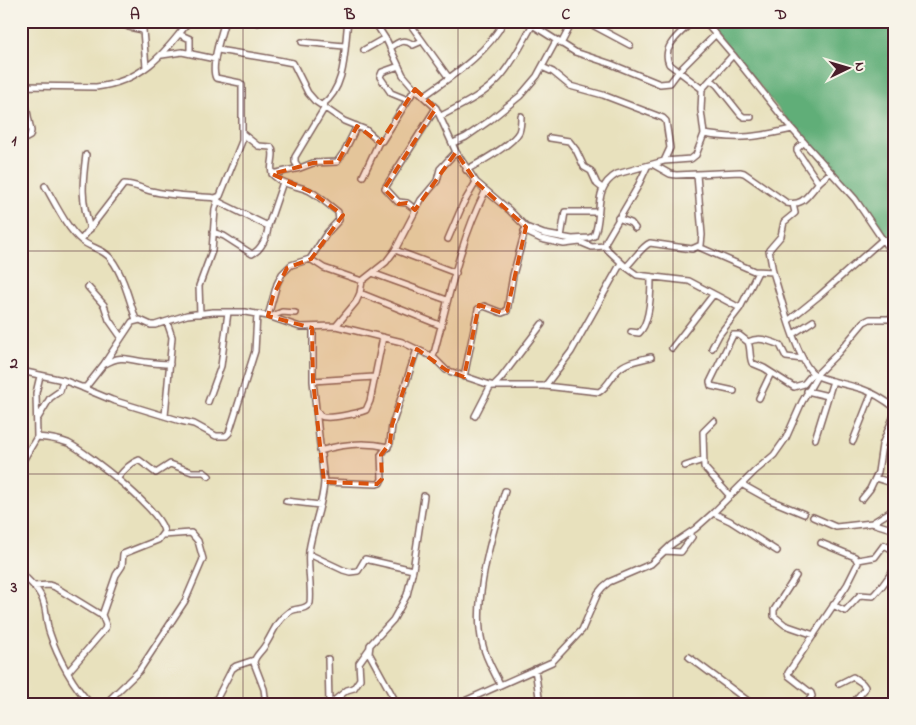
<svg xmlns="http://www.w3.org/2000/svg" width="916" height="725" font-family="'Indie Flower',sans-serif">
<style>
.forest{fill:#60ae78;stroke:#556652}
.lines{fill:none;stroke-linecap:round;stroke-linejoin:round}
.street-casing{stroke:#81635e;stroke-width:8}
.street{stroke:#fff;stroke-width:5}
.marked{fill:#d8530f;fill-opacity:0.2;stroke:#d8530f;stroke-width:4;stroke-dasharray:10 6;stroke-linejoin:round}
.grid{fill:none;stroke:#4a1f2b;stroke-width:1;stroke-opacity:0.55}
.neatline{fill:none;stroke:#4a1f2b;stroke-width:2}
.grid-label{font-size:16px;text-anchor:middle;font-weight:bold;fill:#4a1f2b}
</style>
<rect width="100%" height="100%" fill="#f7f3e8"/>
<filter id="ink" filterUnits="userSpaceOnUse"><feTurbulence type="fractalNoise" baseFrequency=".02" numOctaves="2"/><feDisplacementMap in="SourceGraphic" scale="10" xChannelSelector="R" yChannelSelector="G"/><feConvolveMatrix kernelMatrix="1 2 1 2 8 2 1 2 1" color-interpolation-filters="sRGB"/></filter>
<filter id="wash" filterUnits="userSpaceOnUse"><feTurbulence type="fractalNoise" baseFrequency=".0096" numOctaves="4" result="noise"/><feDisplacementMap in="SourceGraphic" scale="20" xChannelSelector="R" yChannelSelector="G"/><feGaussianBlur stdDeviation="1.12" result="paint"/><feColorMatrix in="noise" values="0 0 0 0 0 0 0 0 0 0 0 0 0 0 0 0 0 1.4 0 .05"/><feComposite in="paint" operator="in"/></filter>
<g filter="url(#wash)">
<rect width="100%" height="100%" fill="#e8e1bd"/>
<path class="forest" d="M707,21H895V251L878,222L797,132Z"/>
</g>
<g filter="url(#ink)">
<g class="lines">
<defs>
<path id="street" d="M116,21L129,27L143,30
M145,21L143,30L146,67
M252,21L258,23
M374,21L387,41L403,75L415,89L436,108L456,152L476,182L509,210L526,227L544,234L572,239L589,238L594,236C604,214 591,189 617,174L664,161L691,159L696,155L704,134L701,110L702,89L733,55
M408,21L449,78
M526,21L575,52L611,64L660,84L670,83L679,71L716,34
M585,21L630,45
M693,21C681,33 661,46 669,64L702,89
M704,21L733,55L792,129L855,199L895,258
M179,34L190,39V53
M302,42L344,46
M561,44L573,21
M390,48C398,42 404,38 413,45L422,41
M218,50C243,54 268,58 293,63L308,93L315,101L344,121L366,130L379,142L382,141L415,89
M364,50L385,38
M162,55L182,52L215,59
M399,66L382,72L380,77L391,93L408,100
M542,67L553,72L570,86L603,95L663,118L666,121L670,148L664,161
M711,80L717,85L741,115L744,117H751
M21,86L96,87C140,82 164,55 189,21
M424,96C453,75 487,54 504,21
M322,105C347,87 344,49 348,21
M441,116C460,106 484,95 499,78C513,63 522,43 532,26
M243,134L258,146L271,147C277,155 267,169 274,176C283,185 299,186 310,191C320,197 329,205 338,212L339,220L327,233L310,259L291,265L282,274L277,284L268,316
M704,134C739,140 757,137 792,129
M550,138L569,141L576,150L584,167L591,171L597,184L602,188
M21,141L30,136L31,131L22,86
M804,142L797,149V151L818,182
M453,143L466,137L489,121L520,96L537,76L556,41
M86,155C82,185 81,199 90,229
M654,165L670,174L676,175L740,172L744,173L787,203C803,206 807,196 816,186C820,180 826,177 831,172
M647,167L637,188L606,241L605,246L608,250L626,267L637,275L689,281L740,308
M299,168L295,162V157L325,107
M466,170C479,163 512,145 519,132C521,127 521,122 521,116
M272,174L300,168L313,163L337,162L344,152L357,126
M363,176L379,142
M45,186C55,203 67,229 82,241C91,248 104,249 111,259C123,274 130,302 136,320
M217,201L268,226L283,182
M416,210L407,203L398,202L385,188L436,108
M618,218L631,223L635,228
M21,228L25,225
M524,231L541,239L564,244L580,242L592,247L605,246
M213,232L224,236L252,254C261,250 268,236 268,226
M561,237L565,212H598
M448,239L463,204L476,182
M81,240L124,184C134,184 142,189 151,191C172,196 194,196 215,198L220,196L242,141V85L240,83L216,78C210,67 221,34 225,21
M699,247L754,271L773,272C780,293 798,368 817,376C831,382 847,384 862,389C874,393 885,400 895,408
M395,250L456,273
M310,259L324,268L362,281
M626,267C633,261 642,246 650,243L692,249L701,245L702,235L697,175
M773,272L769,250L781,236L784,222L795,213L793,204
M372,273L447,300
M88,287L104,305L109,320L121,337
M360,293L442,326
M200,314L199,286L212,251L215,209L218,198
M270,317L282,312L295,313
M788,321L819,296L883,239
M336,326L356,302L360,293L362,281L386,262L395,250L421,200L437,181L440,169L456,152
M631,332L639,333C650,323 651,292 651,277
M793,334L813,321
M748,342C760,336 769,341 780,345L786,357L803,359
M672,348L713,295
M712,348L719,335L740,308L758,272
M433,357C448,302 459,243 485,192
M105,364C123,354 127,360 145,362C153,363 162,364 170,364
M21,371L63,380L81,387H86L104,364L132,322L140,320L151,325H155L187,315L213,312H245L268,316L300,327L336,326L402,342L433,357L446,370L493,386H545L599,392C607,387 611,378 617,371C625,362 639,360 651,357
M816,375L838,353L864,322L870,319H895
M464,377L478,309L484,306L502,313L507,311L513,275L526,227
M313,381L374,377
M493,386L501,378L542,324
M545,386L571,352L621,263
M83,388L112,400L181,421L194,424L216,436H226L229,433L255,351L257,314
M734,391L711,386L710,382L733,335H739L748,342C751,349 749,356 752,363L764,368L794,387L804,384L813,373
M807,391L828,396
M759,398L771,373
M208,402L221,366L228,312
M316,410C317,411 320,416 321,416C327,420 359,413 366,410L370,401L383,337
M165,416L172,337L167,322
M475,416L491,385
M38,418L50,398L60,391L63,380
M714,421L703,432L704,467L730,496
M815,439L833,381
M853,441L872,393
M320,451C342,444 366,442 388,447
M21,464L37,437L36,393L40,376
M685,466L703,460
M876,478L892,483L895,482
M117,479C123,471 130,463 139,460L156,473L170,464L192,472H204L209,476
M324,482L377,484L380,483L382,479L381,455L390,443L392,425L417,349
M743,485L770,500L804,514
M862,499L870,489L878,472L882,445L895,413
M286,501L320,505
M713,513L730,521L777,551
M813,517L836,527L872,523L895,530
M872,523L895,509
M665,551L681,552L692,537
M309,554L343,570L350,572L358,571L365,559L413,570
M858,560L875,557L884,545L895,551
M21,573C30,582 41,591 44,604C47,614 46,624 50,634C57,656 74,688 91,704
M796,576L774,610V616L785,625L814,635
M34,586L49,585L55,587L99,614L102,615L116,575L122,566L123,554L158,540L164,532C162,511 88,453 68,443C58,439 48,438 37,437
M833,605L845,611L860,595L873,596L882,586L895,568
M689,657L752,704
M328,659L329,704
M535,669L540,704
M68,672L105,629L106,625L102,615
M500,684C493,670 485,657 482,642C472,600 493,531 505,491
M839,684L853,677L862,683L865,687L864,690L852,704
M105,704L139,671L185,601L203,559L198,541L191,533L163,535
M214,704L232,669L236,666L254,660
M266,704L264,689L254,663C254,657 260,653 264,647C273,634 275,622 289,612C296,607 305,611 310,603C312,586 307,568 309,551C312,528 323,505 324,482L313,381V328
M330,704L347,690L354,688L360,679L359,663L369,649
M397,704L369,653L370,645L393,620L407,595L413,570L424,496
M458,704L552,662L582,630L598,593L603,587L609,582L651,564L671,545L695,529L713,513L755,471L774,455L786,438L802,402L817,376
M806,704L812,696L811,693L789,676L788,673L847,585L858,563L855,557L821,543"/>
</defs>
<use href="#street" class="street-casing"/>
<use href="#street" class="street"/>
</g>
</g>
<path class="marked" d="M415,89L436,108L384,189L399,204L407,203L415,210L456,152L476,182L526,227L507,311L502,313L479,305L464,377L446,370L417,349L392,425L390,443L381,455L382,479L377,484L324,482L313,381L312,328L268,316L273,296L287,268L311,259L343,215L311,192L272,174L313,163L338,162L357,126L380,143Z"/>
<path class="grid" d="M243,21V704M458,21V704M673,21V704M21,251H895M21,474H895"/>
<rect width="916" height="725" fill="none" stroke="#f7f3e8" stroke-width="55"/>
<g transform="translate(848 68) rotate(85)" stroke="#f7f3e8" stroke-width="4" paint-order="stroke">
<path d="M0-4L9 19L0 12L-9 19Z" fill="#4a1f2b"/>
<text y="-8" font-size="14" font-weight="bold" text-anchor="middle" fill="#4a1f2b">N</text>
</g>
<rect x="28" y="28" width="860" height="670" class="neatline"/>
<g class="grid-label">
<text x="135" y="19">A</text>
<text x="350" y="19">B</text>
<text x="566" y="19">C</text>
<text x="781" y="19">D</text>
<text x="14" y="145">1</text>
<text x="14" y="368">2</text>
<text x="14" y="592">3</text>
</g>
</svg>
